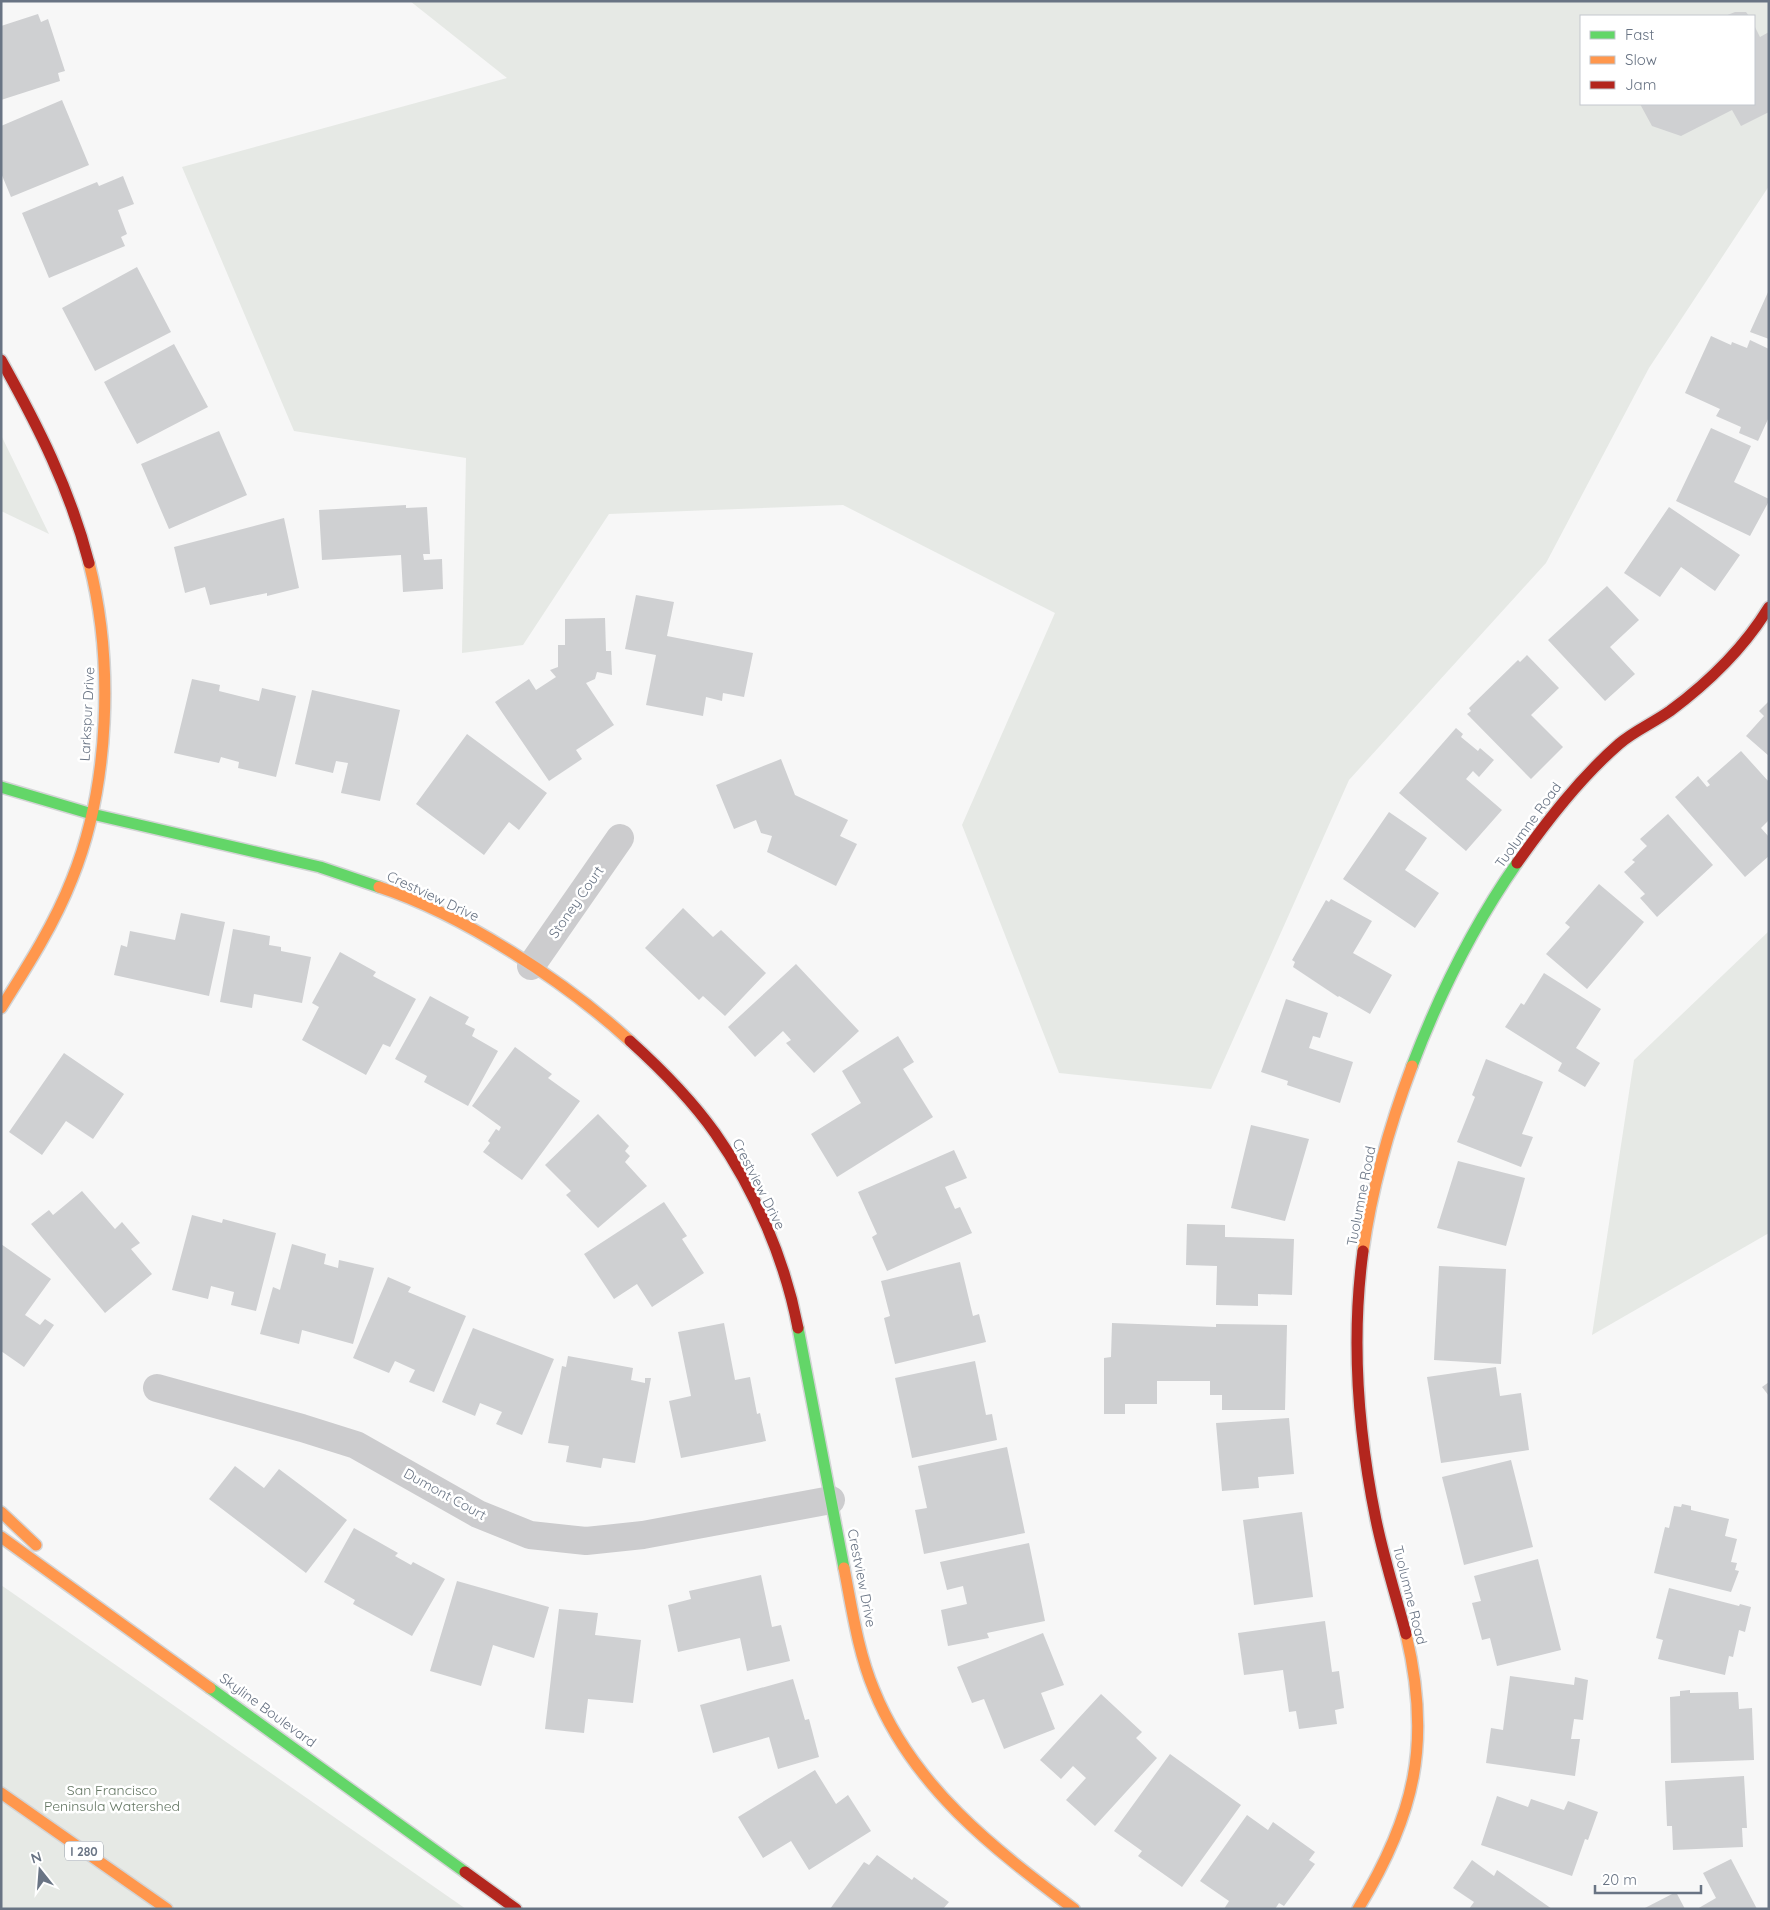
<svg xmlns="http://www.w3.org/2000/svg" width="1770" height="1910" font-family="Quicksand,sans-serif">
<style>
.green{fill:#e6e9e5;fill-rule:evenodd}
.building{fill:#cfd0d2}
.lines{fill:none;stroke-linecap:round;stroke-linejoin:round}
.fast-casing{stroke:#d3d4d5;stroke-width:14}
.slow-casing{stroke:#d3d4d5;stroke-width:14}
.jam-casing{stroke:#d3d4d5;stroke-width:14}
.street{stroke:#ccccce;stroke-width:28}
.fast{stroke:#63d668;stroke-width:11}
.slow{stroke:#ff974d;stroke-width:11}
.jam{stroke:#b3261e;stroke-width:11}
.labels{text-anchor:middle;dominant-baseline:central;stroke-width:5;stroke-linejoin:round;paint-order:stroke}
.shield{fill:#fff;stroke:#969ea9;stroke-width:1}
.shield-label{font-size:12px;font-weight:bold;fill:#697484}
.street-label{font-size:14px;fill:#697484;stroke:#fff}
.park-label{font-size:14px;fill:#657764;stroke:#fff}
</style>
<rect width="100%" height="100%" fill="#f7f7f7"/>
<path class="green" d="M410,1H1769V186L1649,368L1546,563L1349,780L1211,1089L1059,1073L962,825L1055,613L843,505L609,514L523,645L462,653L466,458L294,431L182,167L507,78ZM1581,16H1754V104H1581Z
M1,435L49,534L1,511Z
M1769,931V1233L1592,1335L1634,1060Z
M1,1585L466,1909H1Z"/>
<path class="building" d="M1735,12H1746L1749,16H1725Z
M38,14L41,22L48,19L65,71L58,73L60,81L1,100V26Z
M1754,25L1760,37L1769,32V112L1741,126L1732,110L1681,136L1652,126L1640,104H1754Z
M62,100L89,165L11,197L1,173V126Z
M123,176L134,204L118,210L127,234L121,237L125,246L49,278L22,213L97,182L99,186Z
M137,267L171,332L95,371L62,308Z
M1769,290V339L1750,332Z
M1711,336L1731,345L1732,342L1747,348L1750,340L1769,349V417L1758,441L1739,433L1741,427L1716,416L1720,409L1685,393Z
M174,344L208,407L137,444L104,382Z
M1711,428L1751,446L1734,482L1769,499V501L1750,536L1676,501Z
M219,431L247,495L169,529L141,464Z
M406,505V508L427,507L430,554H423L424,560L442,559L443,589L403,592L401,555L322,560L319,510Z
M1669,507L1740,555L1715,591L1681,567L1660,597L1624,573Z
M284,518L299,588L267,596V593L210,605L205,587L185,593L174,547Z
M1607,586L1639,620L1610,647L1635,674L1605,701L1548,640Z
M636,595L674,602L667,636L753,653L744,697L723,693L722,701L706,697L703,716L646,705L656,655L625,649Z
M605,618L606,651H611L612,675L597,672L595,679L586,683L614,725L576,750L582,759L549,781L495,702L529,679L536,690L556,677L550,670L558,667V645H565V619Z
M1527,655L1559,688L1531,715L1563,747L1531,779L1467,714L1471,711L1469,708L1518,660L1520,662Z
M192,679L220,685L219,691L259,701L262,688L296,696L276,777L238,768L239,762L221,757L219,763L174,753Z
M312,690L400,710L380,801L341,793L348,763L336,761L333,773L295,764Z
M1769,701V756L1746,736L1764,716L1759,711Z
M1456,728L1463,734L1461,737L1478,751L1480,748L1494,760L1479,777L1473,771L1466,779L1502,810L1466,851L1399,793Z
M467,734L547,793L519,830L509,822L484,855L416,804Z
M1741,751L1769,782V820L1761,828L1769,837V856L1745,877L1675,797L1698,776L1707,787L1710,785L1707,781Z
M781,759L795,795L848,820L840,836L857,844L836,886L767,852L772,836L761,833L756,820L734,829L716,785Z
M1389,812L1427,838L1405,870L1439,893L1415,928L1343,879Z
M1668,814L1713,865L1657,917L1640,898L1645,894L1624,872L1635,862L1632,860L1647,846L1640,839Z
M1599,884L1644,922L1587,989L1546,954L1570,927L1565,923Z
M1331,899L1372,921L1353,953L1392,975L1370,1014L1339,996L1338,997L1293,967L1295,962L1292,960L1326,900L1329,902Z
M683,908L713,937L721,930L766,973L725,1016L703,996L699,1000L645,948Z
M181,913L225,922L209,996L114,975L121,945L127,947L130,931L175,940Z
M233,929L270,936L269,945L281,947V951L311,957L302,1003L254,994L252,1008L220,1002Z
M340,952L376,972L373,976L416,999L390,1047L383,1044L366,1075L302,1040L319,1007L312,1003Z
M796,964L859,1031L814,1073L786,1043L791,1040L783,1031L755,1057L728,1027Z
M1544,973L1601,1009L1576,1048L1600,1063L1585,1087L1558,1071L1562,1063L1505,1027L1521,1003L1524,1005Z
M430,996L469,1017L465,1024L475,1029L472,1036L498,1051L468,1106L424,1082L427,1076L395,1059Z
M1286,999L1328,1013L1320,1038L1313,1036L1309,1048L1353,1062L1340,1103L1287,1085L1288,1081L1261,1072Z
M898,1036L914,1062L903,1069L933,1117L837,1177L811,1134L861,1103L842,1071Z
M515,1047L552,1074L548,1078L580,1101L522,1180L483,1152L490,1143L488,1141L496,1129L499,1131L501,1127L472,1106Z
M64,1053L124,1094L93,1139L66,1121L42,1155L9,1132Z
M1486,1059L1543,1082L1522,1134L1533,1137L1521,1167L1457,1142L1475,1097L1472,1095Z
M598,1114L629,1146L625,1151L630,1156L625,1162L647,1186L598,1228L566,1195L571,1191L545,1165Z
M1251,1125L1309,1139L1285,1221L1231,1208Z
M954,1150L967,1178L945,1187L955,1209L960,1207L972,1233L887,1271L872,1237L877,1234L858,1192Z
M1458,1161L1525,1178L1506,1246L1437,1228Z
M82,1191L115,1229L122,1222L140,1243L131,1249L152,1274L105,1313L31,1224L49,1210L53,1215Z
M664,1202L687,1236L682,1239L704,1273L652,1307L637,1284L614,1299L584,1254Z
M192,1215L222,1223L223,1219L276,1233L256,1311L231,1305L234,1292L211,1286L208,1299L172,1290Z
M1187,1224L1225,1225V1237L1294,1239L1292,1295L1258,1294V1306L1216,1305L1217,1266L1186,1265Z
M1,1244L51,1279L25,1315L40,1325L45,1319L54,1325L24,1367L1,1351Z
M292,1244L326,1254L324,1264L338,1268L339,1260L374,1268L353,1344L302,1330L299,1344L260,1334L273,1287L280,1290Z
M960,1262L973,1316L979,1314L986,1342L895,1364L884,1318L890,1316L881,1281Z
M1439,1266L1506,1269L1501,1364L1434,1360Z
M388,1277L411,1287L408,1292L466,1316L434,1392L409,1382L415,1370L395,1361L389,1373L353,1358Z
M724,1323L735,1380L750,1377L757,1414L760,1413L766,1441L681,1458L669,1401L691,1396L678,1332Z
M1112,1323L1216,1327V1324L1287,1325L1285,1410H1222V1395H1210V1381H1157V1404H1125V1414H1104V1358L1111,1357Z
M473,1328L554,1359L522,1435L496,1424L502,1412L480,1403L475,1416L442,1402Z
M568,1356L633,1368L631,1380L645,1383V1378H651L635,1463L603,1458L601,1468L566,1462L569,1446L548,1443L562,1366L566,1367Z
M975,1361L986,1415L992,1414L997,1440L912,1458L895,1378Z
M1496,1367L1500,1396L1521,1393L1529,1450L1441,1463L1427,1377Z
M1769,1382V1396L1762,1387Z
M1289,1418L1294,1474L1258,1477L1259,1488L1222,1491L1216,1423Z
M1007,1447L1025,1533L924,1554L915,1510L927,1508L918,1466Z
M1511,1460L1533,1547L1464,1565L1442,1477Z
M235,1466L264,1488L279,1469L347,1520L306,1573L209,1499Z
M1682,1504L1691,1506V1510L1729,1519L1725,1536L1737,1539L1731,1562L1737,1563L1735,1570L1739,1571L1731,1592L1654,1573L1665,1527L1669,1528L1674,1506L1681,1507Z
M1302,1512L1313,1597L1254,1605L1243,1520Z
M354,1528L398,1553L395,1556L411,1565L413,1562L445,1579L412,1636L353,1604L355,1600L324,1582Z
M1029,1543L1045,1621L987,1633L989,1638L948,1646L941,1610L967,1604L963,1586L947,1590L940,1562Z
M1538,1559L1561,1650L1497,1666L1490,1638L1482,1640L1472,1603L1481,1601L1474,1576Z
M761,1575L772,1627L781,1625L790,1661L747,1671L740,1638L678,1652L668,1605L691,1599L689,1591Z
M457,1581L549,1607L534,1658L493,1645L481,1686L430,1671Z
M1669,1588L1739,1606L1740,1604L1751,1607L1745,1632L1739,1630L1733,1657L1729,1656L1725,1675L1658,1659L1663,1640L1656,1638Z
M559,1609L598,1613L595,1635L641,1640L633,1703L588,1699L584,1733L545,1729Z
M1325,1621L1332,1672L1339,1671L1344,1708L1335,1710L1337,1724L1299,1729L1296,1711L1289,1712L1283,1670L1244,1675L1238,1633Z
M1043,1633L1064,1685L1041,1693L1055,1729L1004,1749L984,1699L972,1703L957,1667Z
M1510,1676L1574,1685L1575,1677L1588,1680L1583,1720L1574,1719L1571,1739H1580L1575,1776L1486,1763L1491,1728L1503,1730Z
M793,1679L805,1720L809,1719L819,1757L778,1769L769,1737L713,1753L700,1705Z
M1690,1690V1693L1738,1692L1739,1709L1752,1708L1754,1760L1671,1763L1670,1697L1680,1696V1691Z
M1101,1694L1142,1732L1136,1738L1157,1758L1095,1826L1066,1800L1086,1778L1073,1766L1061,1779L1040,1760Z
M1170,1754L1241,1805L1182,1887L1138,1856L1142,1851L1114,1831Z
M815,1770L836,1804L848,1795L871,1831L809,1870L791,1841L763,1858L738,1817Z
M1744,1776L1747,1828H1742L1743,1847L1673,1850L1672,1826H1667L1665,1781Z
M1497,1796L1528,1807L1531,1799L1564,1810L1568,1801L1598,1812L1588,1840L1585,1839L1572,1876L1481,1845Z
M1247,1815L1268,1830L1273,1822L1315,1852L1309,1860L1315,1864L1284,1906L1279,1903L1275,1909H1224L1229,1901L1200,1881Z
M877,1855L912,1880L914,1877L949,1902L943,1909H830L864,1862L869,1865Z
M1731,1859L1757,1909H1697L1716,1898L1703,1873Z
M1472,1860L1494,1876L1497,1870L1552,1909H1469L1474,1902L1453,1888Z
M1676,1892L1685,1909H1643Z"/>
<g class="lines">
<defs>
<path id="fast" d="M1,787L92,814L320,867L379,887
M1412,1066C1439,995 1473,926 1517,863
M798,1328L844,1568
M210,1688L465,1872"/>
<path id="slow" d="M379,887C462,914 566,982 630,1041
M1,1008C27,967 54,925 72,879C110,785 114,660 89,563
M1363,1251C1372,1187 1389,1127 1412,1066
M1,1512L36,1545
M1,1537L210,1688
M844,1568C852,1609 858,1652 874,1690C913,1787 993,1848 1074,1909
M1,1793L167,1909
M1358,1909C1415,1815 1432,1743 1406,1634"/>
<path id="jam" d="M1,360C38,426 70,489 89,563
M1517,863C1547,821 1580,778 1619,744C1634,731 1653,723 1670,711C1709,682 1744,648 1769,607
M630,1041C661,1069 691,1099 715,1133C755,1190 785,1260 798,1328
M1363,1251C1351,1340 1358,1432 1376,1520C1384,1559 1396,1596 1406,1634
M465,1872L516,1909"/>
</defs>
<use href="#fast" class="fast-casing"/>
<use href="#slow" class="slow-casing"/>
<use href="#jam" class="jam-casing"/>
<path class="street" d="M531,966L620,838
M157,1388L302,1428L356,1445L478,1514L530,1535L586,1541L643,1535L831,1500"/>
<use href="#fast" class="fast"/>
<use href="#slow" class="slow"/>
<use href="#jam" class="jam"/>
</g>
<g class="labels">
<rect class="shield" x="65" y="1841.5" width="38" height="19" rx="4"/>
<g class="shield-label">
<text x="84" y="1851">I 280</text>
</g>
<g class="street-label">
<text transform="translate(87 714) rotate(-87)">Larkspur Drive</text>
<text transform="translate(1528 825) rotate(-54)">Tuolumne Road</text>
<text transform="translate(433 896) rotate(25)">Crestview Drive</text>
<text transform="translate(576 902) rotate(-55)">Stoney Court</text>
<text transform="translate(759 1184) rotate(63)">Crestview Drive</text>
<text transform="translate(1361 1196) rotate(-79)">Tuolumne Road</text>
<text transform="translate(445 1494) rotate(29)">Dumont Court</text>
<text transform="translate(862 1578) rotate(79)">Crestview Drive</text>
<text transform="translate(1410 1595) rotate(76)">Tuolumne Road</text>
<text transform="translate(268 1710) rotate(36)">Skyline Boulevard</text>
</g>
<g class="park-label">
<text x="112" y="1790">San Francisco<tspan x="112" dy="16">Peninsula Watershed</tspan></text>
</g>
</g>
<rect width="1770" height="1910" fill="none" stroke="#697484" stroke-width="5"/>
<rect x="1580" y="15" width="175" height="90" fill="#ffffff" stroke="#c3c7ce"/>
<rect x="1590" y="31" width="25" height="8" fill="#63d668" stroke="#c3c7ce"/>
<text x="1625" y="40" font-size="15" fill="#697484">Fast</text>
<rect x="1590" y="56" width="25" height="8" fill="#ff974d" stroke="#c3c7ce"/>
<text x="1625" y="65" font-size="15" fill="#697484">Slow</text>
<rect x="1590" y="81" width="25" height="8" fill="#b3261e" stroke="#c3c7ce"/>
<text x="1625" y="90" font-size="15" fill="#697484">Jam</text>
<g transform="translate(40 1870) rotate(343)" stroke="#ffffff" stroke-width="4" paint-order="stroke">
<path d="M0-4L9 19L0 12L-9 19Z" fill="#697484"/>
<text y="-8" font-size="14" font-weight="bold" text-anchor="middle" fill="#697484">N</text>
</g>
<path d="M1595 1885v8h106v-8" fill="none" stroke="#697484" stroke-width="2.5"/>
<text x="1602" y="1885" font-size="15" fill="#697484" stroke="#ffffff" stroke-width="4" paint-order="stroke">20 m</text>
</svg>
